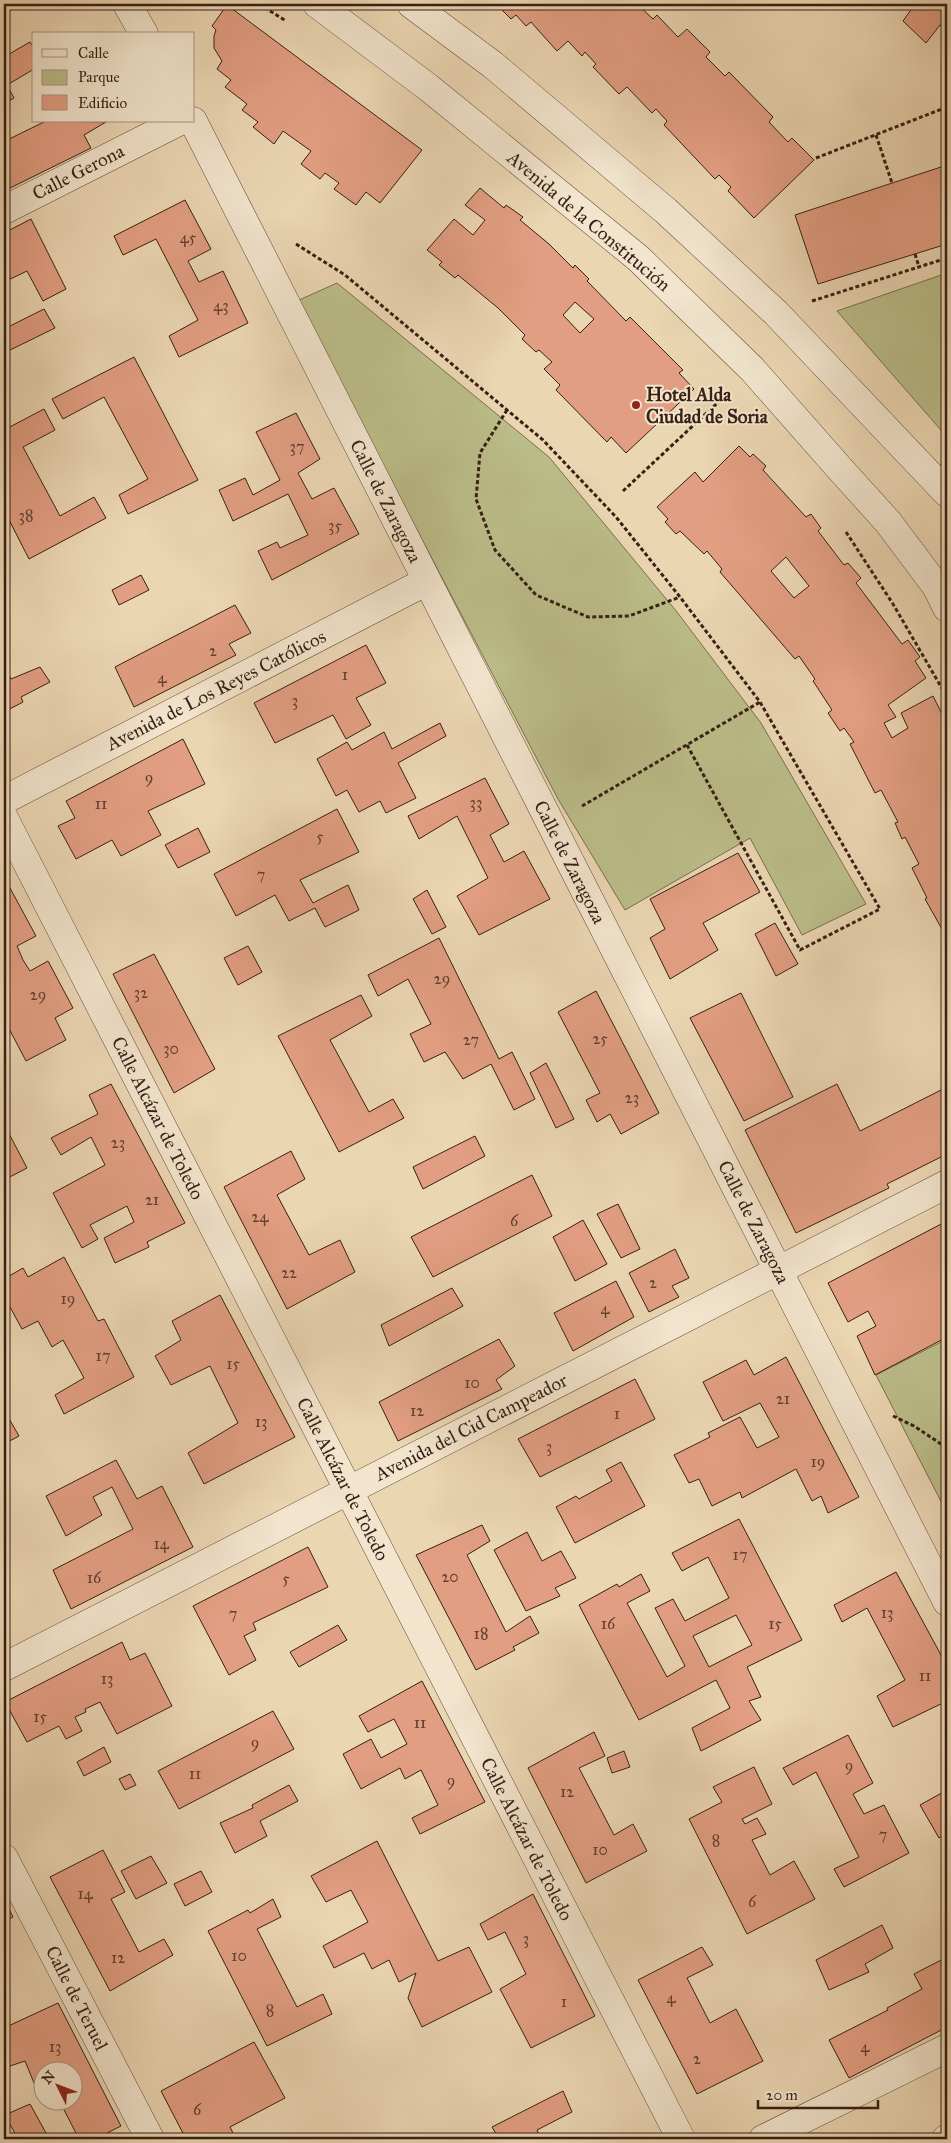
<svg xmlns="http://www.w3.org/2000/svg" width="951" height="2143" font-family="'IM FELL Great Primer',serif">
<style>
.green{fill:#bbbd89;stroke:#796e4e}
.building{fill:#e29e82;stroke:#371f14;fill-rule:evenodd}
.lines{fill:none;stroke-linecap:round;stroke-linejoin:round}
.minor-casing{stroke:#644d3c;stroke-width:29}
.path{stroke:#371f14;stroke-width:3;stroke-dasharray:4 2.5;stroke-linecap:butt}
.minor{stroke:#f2e4cd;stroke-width:28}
.poi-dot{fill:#8f2418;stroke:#f2e4cd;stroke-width:2}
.labels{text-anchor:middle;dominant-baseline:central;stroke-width:4;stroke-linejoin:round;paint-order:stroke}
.number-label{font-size:16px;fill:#623f30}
.street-label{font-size:19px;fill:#371f14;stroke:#f2e4cd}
.poi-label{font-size:19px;font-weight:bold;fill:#371f14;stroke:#f2e4cd;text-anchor:start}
</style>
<rect width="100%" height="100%" fill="#ebd6b2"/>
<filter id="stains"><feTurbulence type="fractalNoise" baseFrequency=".004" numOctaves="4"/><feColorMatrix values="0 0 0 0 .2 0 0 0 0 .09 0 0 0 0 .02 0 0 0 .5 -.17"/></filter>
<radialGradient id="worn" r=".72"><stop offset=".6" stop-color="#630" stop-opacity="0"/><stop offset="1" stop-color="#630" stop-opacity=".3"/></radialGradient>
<path class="green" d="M947,273V437L837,311Z
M337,283L549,457L677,612L761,723L866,904L802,935L750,838L625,910L558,799L297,301Z
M947,1339V1513L876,1375Z"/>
<path class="building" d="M496,4H637L653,19L657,15L678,37L687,29L710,52L706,57L725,76L729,72L773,117L769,122L788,142L792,138L814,160L754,218L728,191L731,187L719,175L715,179L664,125L667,121L656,109L652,113L627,87L619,94L593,67L596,64L585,52L582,56L568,41L557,51L531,22L526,26L516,15L511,19Z
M915,4H947V31L940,25L926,43L903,21Z
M227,5L422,150L380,203L366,192L356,205L334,189L339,183L325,173L320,179L301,164L311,151L283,131L274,144L253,127L258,122L242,110L247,104L225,87L231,80L217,69L222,61L214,48V36L216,30L212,26Z
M30,42L34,49V69L7,85L14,98L4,104V57Z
M46,121L106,122L84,135L91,148L4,191V139L5,141Z
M947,165V244L818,284L795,215Z
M480,188L504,208L506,205L523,217L520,220L549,244L573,268L575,265L589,279L587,281L626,321L630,317L683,370L679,373L694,389L626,453L611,437L607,442L556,390L560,385L544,369L552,362L539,350L536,352L522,339L525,335L498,308L458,275L455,278L439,265L442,262L427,250L454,219L473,235L485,220L465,205ZM575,302L594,319L580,333L563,315Z
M185,200L211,249L188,261L199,282L223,271L248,323L179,357L169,336L198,320L156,239L123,255L114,236Z
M31,219L66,289L43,301L27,271L4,282V233Z
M44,309L55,328L4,353V329Z
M134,357L198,480L128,514L119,495L148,479L104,397L63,419L52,399Z
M44,409L55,430L23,447L60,516L94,497L106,518L29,559L4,510V430Z
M296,413L320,459L298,473L312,499L334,488L359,534L272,580L258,551L277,542L280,548L308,535L288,494L233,521L219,490L245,478L253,495L280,480L256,432Z
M739,446L750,457L753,454L766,466L763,470L806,517L811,514L821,528L818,531L844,565L848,563L861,578L856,583L902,644L908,640L920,657L915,661L926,678L888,705L896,717L884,723L892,738L908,728L901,713L933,696L947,724V938L925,899L927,898L912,868L919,864L905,837L902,839L895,823L898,822L881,790L875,793L850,744L854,742L844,728L840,731L828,713L832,710L813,681L815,679L799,656L795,659L720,572L722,569L707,551L704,554L680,531L676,534L665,522L668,519L657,507L695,472L703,482ZM786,557L809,586L794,598L771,571Z
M141,575L149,590L119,605L112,590Z
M235,605L251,633L229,644L236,655L134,707L115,667Z
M366,645L386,683L356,698L371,725L346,739L333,715L275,743L254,703Z
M4,665L11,679L40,667L50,682L21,697L23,702L4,712Z
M440,723L446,736L398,763L416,798L386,813L380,801L359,812L347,790L336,796L317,759L347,742L352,750L384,732L392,749Z
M183,739L205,784L148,811L161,835L121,856L112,840L76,859L58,826L75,818L66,801Z
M485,778L509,824L490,835L504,862L524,851L550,899L479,935L457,896L488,878L457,816L419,839L408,816Z
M337,809L359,852L300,880L313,903L348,885L359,910L325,927L315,908L289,921L275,895L236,916L214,874Z
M198,828L210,852L178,868L165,845Z
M738,853L760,892L703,923L718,950L670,979L650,938L665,929L650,899Z
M10,888L36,936L17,946L23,960L30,971L48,961L73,1008L55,1018L66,1040L26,1061L4,1019V891Z
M427,890L446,927L432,934L413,899Z
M775,923L798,964L776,976L755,934Z
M439,938L499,1059L512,1052L535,1099L514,1110L491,1064L463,1079L445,1052L424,1062L410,1034L431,1024L408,979L378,996L368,975Z
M248,946L262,972L238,985L224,958Z
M154,954L215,1069L174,1093L113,974Z
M596,991L659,1113L621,1134L610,1114L597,1122L586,1100L600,1093L558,1012Z
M741,993L793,1097L744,1121L690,1018Z
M361,995L372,1016L330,1040L369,1112L393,1099L404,1118L339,1152L278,1036Z
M546,1063L574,1119L556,1128L530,1073Z
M111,1084L185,1223L147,1242L149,1247L115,1263L104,1238L134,1222L127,1206L90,1225L98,1239L82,1248L53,1193L105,1165L91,1137L61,1155L51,1138L98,1114L89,1095Z
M837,1084L860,1131L947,1087V1154L887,1184L889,1188L796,1233L745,1130Z
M4,1124L27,1168L4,1180Z
M475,1136L485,1156L423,1189L413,1167Z
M291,1151L305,1179L277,1195L309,1255L340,1240L355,1272L287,1309L224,1187Z
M532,1175L552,1216L433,1277L411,1237Z
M618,1204L640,1249L621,1258L597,1214Z
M583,1220L607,1264L575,1281L553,1237Z
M947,1221V1337L875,1375L857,1336L876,1326L868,1311L848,1322L828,1283Z
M675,1249L689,1278L672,1286L679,1297L649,1312L629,1273Z
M64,1257L98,1321L104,1319L134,1377L64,1414L55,1395L84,1378L63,1340L52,1347L38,1321L22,1329L4,1296V1279L23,1268L28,1277Z
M616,1281L634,1317L573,1351L554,1313Z
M452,1288L463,1306L389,1346L381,1325Z
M220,1295L295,1437L204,1484L188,1453L238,1423L210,1366L171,1385L155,1356L181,1340L172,1321Z
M499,1339L515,1366L496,1380L502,1389L398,1441L379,1402Z
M786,1357L859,1497L828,1513L821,1496L812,1501L796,1469L742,1498L740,1492L712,1506L699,1479L689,1483L674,1455L710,1437L708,1433L740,1417L757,1448L779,1437L760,1403L723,1421L703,1382L746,1360L754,1375Z
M635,1379L655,1419L540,1477L518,1439Z
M8,1417L19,1436L4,1444V1419Z
M116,1460L137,1499L162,1486L193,1547L71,1609L53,1570L133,1529L112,1487L93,1497L102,1515L66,1536L46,1496Z
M621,1462L645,1506L575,1543L556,1507L576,1496L579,1499L612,1481L606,1470Z
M739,1519L802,1640L747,1667L761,1697L749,1701L761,1720L701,1751L692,1728L730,1708L716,1680L639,1720L579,1605L617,1584L619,1587L641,1574L650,1591L627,1603L667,1677L685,1666L655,1608L673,1599L685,1621L729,1598L708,1557L682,1571L672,1553ZM736,1615L752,1645L709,1667L693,1636Z
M482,1525L490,1541L467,1555L506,1632L530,1616L539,1633L513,1647L515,1650L476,1670L416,1555Z
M527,1532L542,1561L561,1551L576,1578L555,1588L560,1596L526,1611L494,1550Z
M308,1547L328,1587L253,1623L256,1630L244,1636L256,1660L229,1675L193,1606Z
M896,1572L947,1666V1701L893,1727L877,1696L905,1680L867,1608L842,1622L834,1605Z
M338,1625L347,1640L299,1667L290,1652Z
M122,1642L130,1660L145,1653L172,1706L117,1734L100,1702L85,1709L86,1712L75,1717L82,1731L66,1739L59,1726L27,1742L5,1702Z
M422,1681L485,1802L420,1834L412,1818L438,1805L421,1770L405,1779L400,1768L361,1789L343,1754L371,1739L381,1758L407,1744L394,1719L368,1732L359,1716Z
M273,1711L294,1749L179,1809L158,1771Z
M594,1732L605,1756L579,1768L614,1835L633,1824L647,1851L586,1883L528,1768Z
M848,1735L873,1783L853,1794L864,1814L884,1805L909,1853L844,1887L834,1869L859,1857L816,1772L793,1785L783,1768Z
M104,1747L111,1762L84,1776L77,1762Z
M624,1751L630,1767L612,1773L607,1758Z
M754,1767L772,1804L742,1819L745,1824L757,1818L766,1834L752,1840L770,1875L794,1861L815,1899L747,1934L689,1819L722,1802L713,1787Z
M130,1774L136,1785L125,1790L119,1779Z
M289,1785L298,1801L260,1821L267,1836L235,1853L220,1823L253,1808L252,1805Z
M947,1790V1833L939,1838L920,1805Z
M377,1841L438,1961L469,1947L492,1992L422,2027L408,1998L416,1973L399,1982L389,1960L372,1969L364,1953L334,1968L323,1946L368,1922L351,1890L326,1902L311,1876Z
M103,1850L125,1892L111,1899L139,1952L164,1939L173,1955L110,1991L50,1877Z
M151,1856L167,1883L136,1899L121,1871Z
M201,1871L212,1892L185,1906L174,1884Z
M533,1894L595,2016L531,2048L500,1989L526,1974L505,1932L488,1940L480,1924Z
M4,1899L13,1917L4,1921Z
M273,1899L281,1917L257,1929L297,2007L323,1994L332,2014L267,2046L208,1931L248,1910L250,1913Z
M882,1925L893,1948L865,1964L869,1972L829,1990L816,1960Z
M702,1947L713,1965L687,1978L710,2023L736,2009L763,2061L697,2094L638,1980Z
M947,1957V2027L849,2078L829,2040L888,2010L887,2008L922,1989L914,1974Z
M58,2003L121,2126L95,2139H79L59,2100H72V2070H42V2079L34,2083L25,2061L10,2066L4,2052V2028Z
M254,2042L285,2098L230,2127L236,2139H186L161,2091Z
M563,2091L572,2112L537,2130L541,2139H499L492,2127Z
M30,2104L46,2133L33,2139H18L5,2115Z"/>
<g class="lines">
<defs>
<path id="minor" d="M127,4L144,34
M317,4L429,88L638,258L752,369L841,470L888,522L936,586L947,608
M411,4L493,65L666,211L776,313L947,493
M193,121L947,1602
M4,210L180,121
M4,800L427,581
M4,818L681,2139
M4,1667L947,1184
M4,1858L150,2139
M763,2139L947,2048
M946,2139H947"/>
</defs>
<use href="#minor" class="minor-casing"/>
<path class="path" d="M259,4L286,21
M876,135L892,183
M816,158L947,107
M296,244L345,275L543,440L616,517L680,597L760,702L880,909L800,950L687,745
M915,254L919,267
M812,301L947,258
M507,410L480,453L476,499L495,550L536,595L588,617L629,616L680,597
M623,491L727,394
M846,532L893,604L947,697
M582,806L760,702
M893,1416L914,1426L947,1448"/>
<use href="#minor" class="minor"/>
</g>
<circle class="poi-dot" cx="636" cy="405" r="5"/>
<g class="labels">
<g class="number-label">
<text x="188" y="237">45</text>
<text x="221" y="305">43</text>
<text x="297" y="446">37</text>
<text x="26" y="515">38</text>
<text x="335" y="525">35</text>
<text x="213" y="650">2</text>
<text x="345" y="674">1</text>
<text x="162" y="677">4</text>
<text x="295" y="700">3</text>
<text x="149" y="777">9</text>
<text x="476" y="802">33</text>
<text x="101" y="803">11</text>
<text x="320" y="836">5</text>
<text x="261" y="874">7</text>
<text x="442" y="978">29</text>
<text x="141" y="992">32</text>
<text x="38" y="994">29</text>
<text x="600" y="1038">25</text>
<text x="471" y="1039">27</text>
<text x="171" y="1048">30</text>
<text x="632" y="1097">23</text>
<text x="118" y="1142">23</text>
<text x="152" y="1199">21</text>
<text x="260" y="1216">24</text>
<text x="514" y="1220">6</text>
<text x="289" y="1272">22</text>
<text x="653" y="1282">2</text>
<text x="68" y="1298">19</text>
<text x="605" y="1308">4</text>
<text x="103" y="1355">17</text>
<text x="233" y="1363">15</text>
<text x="472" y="1382">10</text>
<text x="783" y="1398">21</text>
<text x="417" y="1410">12</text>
<text x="617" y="1413">1</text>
<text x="261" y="1421">13</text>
<text x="549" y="1446">3</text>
<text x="818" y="1461">19</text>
<text x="161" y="1543">14</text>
<text x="740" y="1554">17</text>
<text x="450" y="1576">20</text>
<text x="94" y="1577">16</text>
<text x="286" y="1578">5</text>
<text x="887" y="1612">13</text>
<text x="233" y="1613">7</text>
<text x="608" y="1623">16</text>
<text x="775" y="1623">15</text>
<text x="481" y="1633">18</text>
<text x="925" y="1675">11</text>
<text x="107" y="1678">13</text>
<text x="40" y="1716">15</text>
<text x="420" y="1722">11</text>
<text x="255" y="1742">9</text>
<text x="849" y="1765">9</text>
<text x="195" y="1773">11</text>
<text x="451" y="1780">9</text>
<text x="567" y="1791">12</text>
<text x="883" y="1834">7</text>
<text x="716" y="1840">8</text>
<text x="600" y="1849">10</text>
<text x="85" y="1893">14</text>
<text x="752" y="1901">6</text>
<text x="526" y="1938">3</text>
<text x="239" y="1955">10</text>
<text x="118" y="1957">12</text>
<text x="671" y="1997">4</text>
<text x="564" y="2001">1</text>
<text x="270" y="2010">8</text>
<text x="55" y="2046">13</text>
<text x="865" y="2046">4</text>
<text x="697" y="2058">2</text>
<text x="197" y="2109">6</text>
</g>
<g class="street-label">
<text transform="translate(78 172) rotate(-27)">Calle Gerona</text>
<text transform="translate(589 221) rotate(40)">Avenida de la Constitución</text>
<text transform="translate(386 501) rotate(63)">Calle de Zaragoza</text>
<text transform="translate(216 690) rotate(-27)">Avenida de Los Reyes Católicos</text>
<text transform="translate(570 862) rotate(63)">Calle de Zaragoza</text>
<text transform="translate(158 1118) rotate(63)">Calle Alcázar de Toledo</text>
<text transform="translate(754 1222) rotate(63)">Calle de Zaragoza</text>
<text transform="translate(471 1427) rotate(-27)">Avenida del Cid Campeador</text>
<text transform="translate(343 1479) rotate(63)">Calle Alcázar de Toledo</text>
<text transform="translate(527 1839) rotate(63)">Calle Alcázar de Toledo</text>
<text transform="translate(77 1998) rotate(63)">Calle de Teruel</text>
</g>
<g class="poi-label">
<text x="646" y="394">Hotel Alda<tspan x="646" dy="22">Ciudad de Soria</tspan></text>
</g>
</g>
<rect width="951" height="2143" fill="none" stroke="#ebd6b2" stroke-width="20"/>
<rect x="5" y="5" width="941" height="2133" fill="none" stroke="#371f14" stroke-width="2.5"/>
<rect x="10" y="10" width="931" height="2123" fill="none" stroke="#371f14"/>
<rect x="32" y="32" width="162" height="90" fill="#f2e4cd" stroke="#a79583"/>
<rect x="42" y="49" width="25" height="8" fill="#f2e4cd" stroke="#a79583"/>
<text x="78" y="58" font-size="15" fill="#371f14">Calle</text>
<rect x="42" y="70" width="25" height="15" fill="#bbbd89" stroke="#a79583"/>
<text x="78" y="82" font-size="15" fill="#371f14">Parque</text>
<rect x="42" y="95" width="25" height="15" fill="#e29e82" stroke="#a79583"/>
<text x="78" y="108" font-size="15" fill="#371f14">Edificio</text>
<g transform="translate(58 2086) rotate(312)"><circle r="24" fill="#f2e4cd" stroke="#a79583"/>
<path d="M0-4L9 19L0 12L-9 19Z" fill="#8f2418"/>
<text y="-8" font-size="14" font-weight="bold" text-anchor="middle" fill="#371f14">N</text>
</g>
<path d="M758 2100v8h120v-8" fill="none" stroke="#371f14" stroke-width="2.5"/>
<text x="766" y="2100" font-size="15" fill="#371f14" stroke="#f2e4cd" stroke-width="4" paint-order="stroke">20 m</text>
<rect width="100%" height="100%" filter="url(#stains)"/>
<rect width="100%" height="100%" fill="url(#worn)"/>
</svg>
